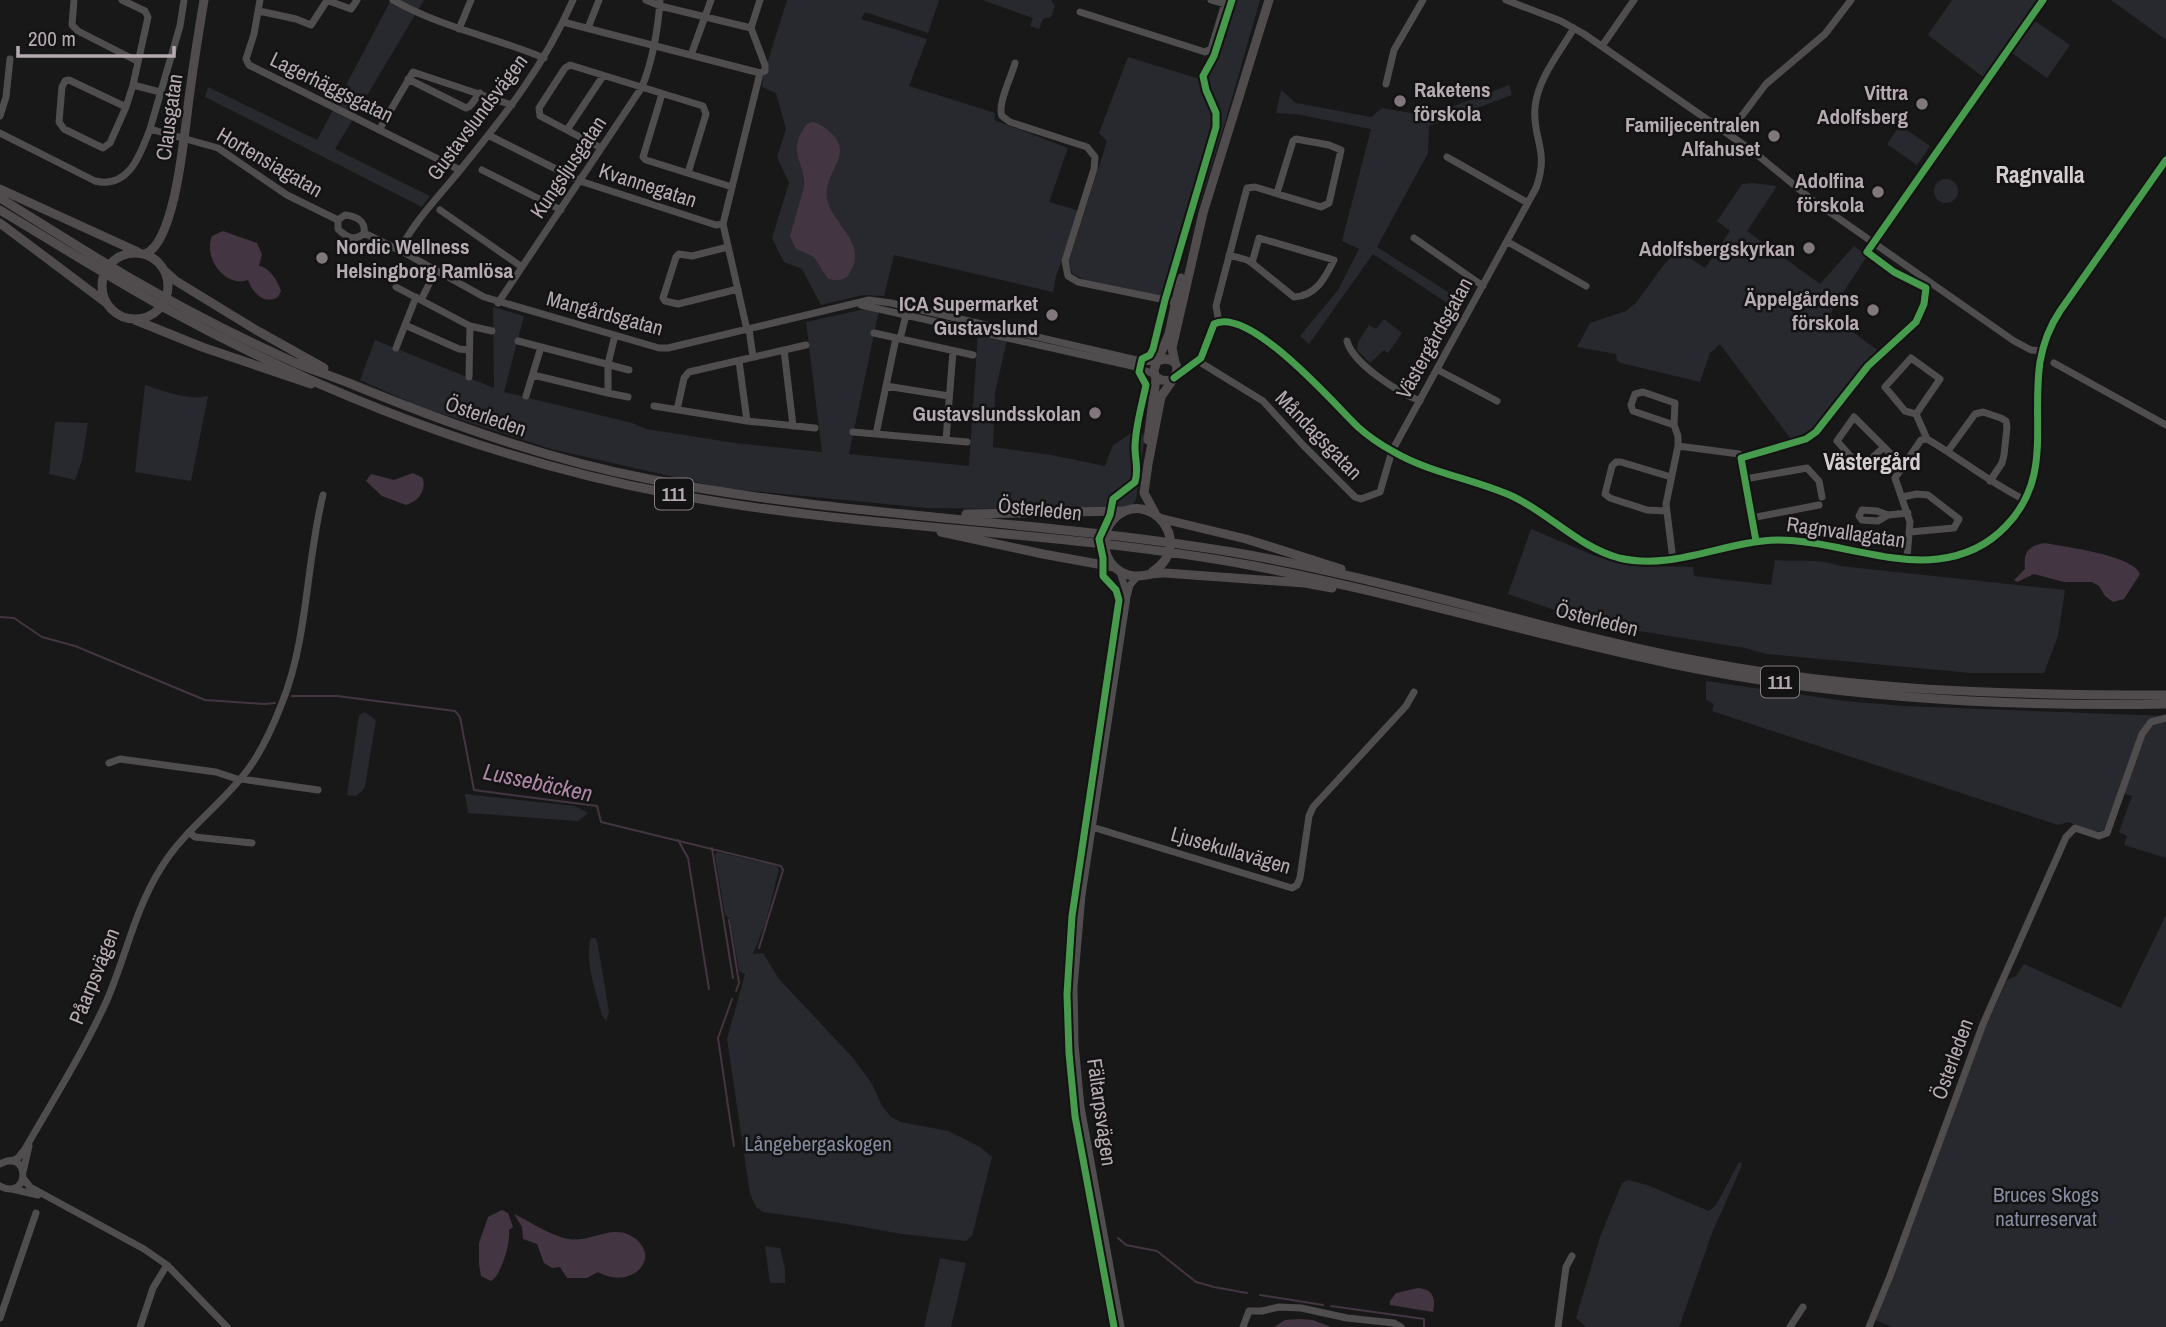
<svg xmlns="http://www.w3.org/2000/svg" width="2166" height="1327" font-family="'Archivo Narrow',sans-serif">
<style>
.green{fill:#28292f}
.water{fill:#433541}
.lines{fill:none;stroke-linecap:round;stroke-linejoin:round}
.stream{stroke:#433541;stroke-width:2}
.minor{stroke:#4f4d4e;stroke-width:7}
.major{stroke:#504c4e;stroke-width:9}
.cycleway-casing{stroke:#141313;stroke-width:11}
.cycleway{stroke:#469c4c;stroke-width:7}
.poi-dot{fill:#80787d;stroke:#141313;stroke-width:2.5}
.labels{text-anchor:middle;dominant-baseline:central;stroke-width:5;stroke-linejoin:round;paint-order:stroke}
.shield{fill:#141313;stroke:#867d83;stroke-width:2}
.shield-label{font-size:19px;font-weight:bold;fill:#b7abb3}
.street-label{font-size:21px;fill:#b7abb3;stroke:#141313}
.poi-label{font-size:21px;font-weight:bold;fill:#b7abb3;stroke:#141313;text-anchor:end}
.park-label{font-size:21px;fill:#858ba0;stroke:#141313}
.neighbourhood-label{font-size:23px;font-weight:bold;fill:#d4ccd0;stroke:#141313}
.water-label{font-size:23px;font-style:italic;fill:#ae87a8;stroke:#141313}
</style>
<rect width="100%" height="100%" fill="#191818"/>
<path class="green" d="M391,0H424L335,149L430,196L422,207L205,97L208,87L317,140Z
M787,0H939L928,33L865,12L861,19L927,39L909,86L995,113L994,120L1068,148L1049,202L1080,211L1056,276L1053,292L894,255L884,296L863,295L821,305L802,269L784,262L772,238L789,183L777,157L786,129L776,93L762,87L763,77Z
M982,0H1051L1055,6L1051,17L1043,19L1039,29L1030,26L1033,18Z
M1234,0H1260L1226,119L1170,298L1085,280L1073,274L1068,263L1107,141L1099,133L1128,57L1206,81Z
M1952,0H2041L1987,80L1928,35Z
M2111,0H2166V40Z
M2035,21L2070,45L2047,78L2012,53Z
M1509,85L1512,95L1429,126L1428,153L1377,247L1464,302L1459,311L1373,254L1309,344L1300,336L1338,290L1359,249L1342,241L1371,129L1296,114L1276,113L1281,90L1296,103L1371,117L1382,108L1428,116Z
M1900,125L1930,146L1917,165L1887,144Z
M1934 191a12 12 0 1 1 24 0a12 12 0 1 1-24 0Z
M1753,183L1777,186L1747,231L1820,284L1854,246L1867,256L1833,308L1831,314L1834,318L1884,355L1851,390L1815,437L1796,446L1720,344L1710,353L1700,382L1621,363L1617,361L1616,354L1577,347L1590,323L1626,311L1636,303L1662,267L1678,250L1705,268L1730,231L1717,221L1742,184Z
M493,307L524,316L504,392L632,423L646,429L735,443L822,452L806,322L865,309L879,310L849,454L969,466L978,333L1007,340L995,393L993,447L1051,455L1105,466L1113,445L1133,432L1145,435L1136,500L1133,504L1117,510L927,508L722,488L551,449L421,407L360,380L375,340L494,388Z
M1384,319L1402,333L1388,353L1384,350L1370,363L1357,350L1358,342L1369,325L1376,329Z
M145,385C164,391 188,401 208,396L191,481L135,472Z
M55,422L88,423L82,460L75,480L49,474Z
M1531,529L1595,556L1630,566L1693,567L1694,576L1771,585L1775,560C1797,562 1820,558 1840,566L2065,590L2058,636L2044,673H1971L1766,654L1745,648L1595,624L1508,594Z
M1706,681L1845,701L1904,706L2166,716V858L2124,845L2127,836L2119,832L2132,796L2119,792L2108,825L2102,831L2096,832L2068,822L2058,825L1712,711L1714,704L1706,700Z
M365,712L376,720L365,786L363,790L356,796L347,795L359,715Z
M465,794L575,806L588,813L578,821L468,813Z
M717,852L776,866L779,869L766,921L753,954L763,953L779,979L854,1059L872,1084L882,1106L891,1117L901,1122L948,1131L980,1147L992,1157L972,1236L966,1241L902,1234L841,1223L763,1212L756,1207L750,1194L727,1039L745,974L739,971L730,919L725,915L715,855Z
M2166,915V1327H1892L1875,1320L1979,1041L2007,980L2016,976L2024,964L2121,1008Z
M591,938H595L597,940L609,1012L606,1021L602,1015C596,992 584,961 591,938Z
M1739,1162L1742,1164L1740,1170L1712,1233L1679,1327H1586L1576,1318L1600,1237L1622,1183L1628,1180L1647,1185L1709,1211L1716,1205Z
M765,1246L780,1248L785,1269V1283H770Z
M940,1258L966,1263L951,1327H924Z"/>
<path class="water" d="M813,122C820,124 826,128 831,133C855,155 823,172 827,198C831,224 867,241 851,271C846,281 838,281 828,279L814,257L796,249L790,236L804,187C806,162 785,153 807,124Z
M223,231L257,243L262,254L259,266C269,267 278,281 281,291L278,297C265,305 253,294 248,280C225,288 203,258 212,236Z
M413,473L423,478C426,491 419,501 406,505L382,496L366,481L371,474L394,480Z
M2045,543C2065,547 2133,555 2140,574L2124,599L2113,602L2105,596L2099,586L2092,582H2064L2034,574L2017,582L2014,580L2025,569C2023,552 2028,546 2045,543Z
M502,1210L508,1213L513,1227L509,1230C511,1242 501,1276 491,1281L481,1276L479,1264V1243L488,1217Z
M514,1214C531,1222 551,1236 569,1239C590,1243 612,1223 633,1237C664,1258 630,1291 598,1272L587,1278H567L560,1267L552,1268L544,1263L537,1244L523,1239L522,1227Z
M1418,1288C1433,1289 1436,1298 1433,1312L1390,1305V1301L1396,1293Z
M1300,1319L1313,1320L1331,1327H1274L1285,1320Z"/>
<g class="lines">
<path class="stream" d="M0,617L14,618L42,637L75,646L205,700L264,704L275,703
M292,696H337L455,711L460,717L474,790L597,806L601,822L781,866L783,870L759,948
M678,840L688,858L709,989
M712,848L733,978
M729,920L739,983L736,991
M732,999L718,1038L734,1146
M1118,1238L1126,1245L1157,1251L1196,1282L1214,1287L1247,1293
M1260,1295L1323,1305
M1331,1306L1424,1319V1327"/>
<path class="minor" d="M74,0L72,25L78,31L137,61
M122,0L145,11L148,17L133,85L160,92
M260,0L254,34L246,59L249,65L460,170
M393,0C440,27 494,37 544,58
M646,0L660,6L751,28
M1211,0L1225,4
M1506,0L1561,21L1584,34L1754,152L1811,199L2014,341L2031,350L2042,351
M259,11L296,19L311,25L326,2L329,1L351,9L357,0
M1080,12L1205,52L1211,49L1226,0
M563,22L760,73L765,71V65L751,28L760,0
M588,28L599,0
M459,29L471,0
M1602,46L1634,0
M691,55L711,0
M1015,63C1011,78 997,105 1002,116L1010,122L1087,147L1095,157L1094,169L1065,261L1068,276L1078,282L1175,302L1177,305
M408,79L466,108L470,106L480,93
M1386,84L1394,50L1423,0
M662,94L643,157L646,160L732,187
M126,107L110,143L103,148L64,129L59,122L62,87L65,81L69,80L126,107L133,85
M0,116L6,97L10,59
M150,129L180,26L184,0
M379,130L413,72L512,105
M567,130L603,76
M0,133L95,181C129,189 140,155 150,129L218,148L287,195L338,220
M1728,134L1766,84L1825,34L1851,0
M488,135L580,181L716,225L723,224
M601,148L540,116L539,108L565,68L570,65L703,106L706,114L688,173
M1447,157L1528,203
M482,170L561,210
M440,210L522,267
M338,220L345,215C356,216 366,221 364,233
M338,220V229C346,237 355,242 364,233
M364,233L403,252L484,297L659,348H668L869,300L891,303L1141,361L1156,362
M1414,238L1483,286
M1508,242L1586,286
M728,247L692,256L679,254L676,257L663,298L665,301L678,304L738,289
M400,250C415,220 440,195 461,169C506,114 544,66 573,0
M1229,255L1247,260L1252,263L1294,297C1316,296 1325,278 1334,260L1259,238L1252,263
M396,287L470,326L469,377
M421,300L436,270
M498,303L642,87C653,59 658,30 660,0
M861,305L1132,366L1154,374
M1219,322L1216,306L1247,188L1255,187L1321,207L1329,203L1341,150L1329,145L1296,139L1293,141L1277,193
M405,325L459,349L469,350
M470,326L492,331
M749,329L753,357
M747,330L723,224L760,73
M874,333L973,355
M615,335L608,364V393L628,397
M900,339L907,311
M518,341L629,370
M1347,341C1353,364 1398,392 1420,401
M396,348L416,297
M784,350L793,426
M739,361L747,421
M1198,361L1263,401L1303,445L1355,497L1361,499L1380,492L1392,451L1536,188C1550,150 1532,139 1535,107C1538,78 1560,52 1574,28
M2054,363L2166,425
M1438,370L1497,401
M533,375L608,393
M1175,378L1201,358L1214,324C1250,306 1334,404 1358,427C1369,437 1381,445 1394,452C1432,474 1475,479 1514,497C1551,515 1579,547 1619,558C1674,571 1724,541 1778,540C1829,540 1887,565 1938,559C1964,556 1988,545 2006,526C2053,478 2031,421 2040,362C2043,344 2050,326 2060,311L2166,160
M886,386L949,396
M526,396L541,347
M654,406L747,421L815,428
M677,410L684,378L689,372L806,345
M1916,414L1905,411L1885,387L1911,358L1940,379L1916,414L1927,439
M1674,425L1633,411L1631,405L1635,394L1643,392L1675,403L1674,425L1678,436V446
M853,432L967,442
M876,434L896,338
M946,440L953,351
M1884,447L1854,417L1837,441L1860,467H1862L1884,447L1902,466
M1948,451L1975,414L1983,412L2001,418L2006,421L2007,427L2004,455L2002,463L1990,481
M1745,479L1807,468L1819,481L1822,497
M1902,497L1917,494L1928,495L1959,519L1954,528L1910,532
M1666,511L1647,510L1610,498L1605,494L1612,466L1616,462H1621L1671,477
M1888,515L1878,521L1862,520L1859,516L1862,510L1877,511L1888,515L1908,513
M1751,518L1819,505
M1907,558L1910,522L1895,478L1921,440L1927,439C1960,458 1990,483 2025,500
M1673,560L1666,504L1678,446L1739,454L1756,541
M1120,572L1127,594
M109,763L120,759L216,772L240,780
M241,779L318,790
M1092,827L1292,888L1297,885L1300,878L1309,816L1313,807L1406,706L1414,692
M189,832L195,837L252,843
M12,1161L18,1158L25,1149C53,1100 84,1051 107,1000C126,956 135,909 161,868C182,833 216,809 242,777C260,756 272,729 282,703C308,639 306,563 323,495
M0,1164C30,1147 31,1202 0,1186
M23,1172L29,1146
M23,1178L30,1187L144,1249L167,1265L227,1327
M12,1189L38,1195
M0,1318L36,1213
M140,1327L153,1288L167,1265
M1121,1327L1081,1107L1075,1044L1074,987L1082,895L1127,597L1130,585L1138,576
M1243,1327L1249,1311H1262L1279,1307L1301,1308L1347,1318L1394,1323L1401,1327
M1558,1327L1566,1267L1572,1256
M1790,1327L1803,1307
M1869,1327L1890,1276L1983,1024L2066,837L2075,828L2099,836L2107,833L2142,734L2151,722L2166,718"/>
<path class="major" d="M0,189L138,252
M0,198C42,224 83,250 125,275C180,307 238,337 296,363C313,370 331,376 349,383C446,423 546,459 649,479C842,517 1039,520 1232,552C1388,578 1539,630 1694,660C1850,691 2007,695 2166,695
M0,210C55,243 109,277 165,308C323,394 495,461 672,494C865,530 1062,530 1254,566C1395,593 1532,635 1672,664C1834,698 2001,707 2166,704
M0,223L105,302
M102 286a33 33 0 1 1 66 0a33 33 0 1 1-66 0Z
M145,254C177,242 185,124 190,91C194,61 199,30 204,0
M165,271L176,281L256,330L324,368
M135,320L202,347L311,384
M1158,360L1169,334L1181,278
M1175,362L1172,348L1203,213L1269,0
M1148,440L1156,378
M1155,513L1144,493L1148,464L1161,397C1165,389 1184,371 1174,362C1169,358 1162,359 1157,361L1154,370L1155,376L1161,380L1171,381
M966,514L1124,511
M1159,518L1246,539L1341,569
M941,532L1043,554L1114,567
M1152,572C1197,544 1149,486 1115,518C1095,537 1105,572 1133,576C1144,577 1154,572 1165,573L1305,583L1332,588"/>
<defs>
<path id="cycleway" d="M1174,378L1201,358L1214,324C1250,306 1334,404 1358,427C1369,437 1381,445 1394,452C1432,474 1475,479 1514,497C1551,515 1579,547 1619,558C1674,571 1724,541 1778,540C1829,540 1887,565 1938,559C1964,556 1988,545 2006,526C2053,478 2031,421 2040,362C2043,344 2050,326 2060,311L2166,160
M1756,541L1741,458L1806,439L1816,432L1868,366L1916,322L1924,304L1926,288L1894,272L1867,252L2043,0
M1114,1327L1075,1116L1069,1053L1067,994L1072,916L1119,600L1116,590L1103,576V558L1099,539L1110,515L1113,499L1135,482C1139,469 1135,460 1135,448C1135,427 1142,405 1146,385L1139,372L1142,359L1150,355L1153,349L1165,300L1216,127V113L1206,90L1203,76L1214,56L1232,0"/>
</defs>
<use href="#cycleway" class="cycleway-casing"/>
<use href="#cycleway" class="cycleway"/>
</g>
<g class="poi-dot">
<circle cx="1400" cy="101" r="7"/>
<circle cx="1922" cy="104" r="7"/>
<circle cx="1774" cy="136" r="7"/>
<circle cx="1878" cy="192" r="7"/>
<circle cx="1809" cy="248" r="7"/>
<circle cx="322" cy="258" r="7"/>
<circle cx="1873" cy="310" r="7"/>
<circle cx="1052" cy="315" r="7"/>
<circle cx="1095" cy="413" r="7"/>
</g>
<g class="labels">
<g class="shield">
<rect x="655" y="478.5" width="38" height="31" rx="5"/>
<rect x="1761" y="666.5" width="38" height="31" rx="5"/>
</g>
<g class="shield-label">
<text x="674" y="494">111</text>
<text x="1780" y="682">111</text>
</g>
<g class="street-label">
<text transform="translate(332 87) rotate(26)">Lagerhäggsgatan</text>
<text transform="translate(169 117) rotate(-82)">Clausgatan</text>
<text transform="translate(477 117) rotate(-53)">Gustavslundsvägen</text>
<text transform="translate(270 162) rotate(30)">Hortensiagatan</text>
<text transform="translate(568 167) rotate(-56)">Kungsljusgatan</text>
<text transform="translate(648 185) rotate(18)">Kvannegatan</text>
<text transform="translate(605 313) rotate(15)">Mangårdsgatan</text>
<text transform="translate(1434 338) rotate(-61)">Västergårdsgatan</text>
<text transform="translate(486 416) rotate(19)">Österleden</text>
<text transform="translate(1319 435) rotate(46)">Måndagsgatan</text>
<text transform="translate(1040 509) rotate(6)">Österleden</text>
<text transform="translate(1846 532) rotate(8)">Ragnvallagatan</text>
<text transform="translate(1597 619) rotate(14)">Österleden</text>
<text transform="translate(1231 850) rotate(16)">Ljusekullavägen</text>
<text transform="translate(94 976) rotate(-68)">Påarpsvägen</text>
<text transform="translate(1952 1059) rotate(-70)">Österleden</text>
<text transform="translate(1102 1112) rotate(82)">Fältarpsvägen</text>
</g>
<g class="poi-label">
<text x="1414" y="89" text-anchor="start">Raketens<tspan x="1414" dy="24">förskola</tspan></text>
<text x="1908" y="92">Vittra<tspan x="1908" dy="24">Adolfsberg</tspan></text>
<text x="1760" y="124">Familjecentralen<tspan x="1760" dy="24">Alfahuset</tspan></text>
<text x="1864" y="180">Adolfina<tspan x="1864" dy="24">förskola</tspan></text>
<text x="336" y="246" text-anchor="start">Nordic Wellness<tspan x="336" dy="24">Helsingborg Ramlösa</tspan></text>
<text x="1795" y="248">Adolfsbergskyrkan</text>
<text x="1859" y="298">Äppelgårdens<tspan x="1859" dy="24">förskola</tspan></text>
<text x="1038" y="303">ICA Supermarket<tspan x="1038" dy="24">Gustavslund</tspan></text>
<text x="1081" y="413">Gustavslundsskolan</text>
</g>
<g class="park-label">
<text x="818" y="1143">Långebergaskogen</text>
<text x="2046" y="1194">Bruces Skogs<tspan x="2046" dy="24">naturreservat</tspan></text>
</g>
<g class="neighbourhood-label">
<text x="2040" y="174">Ragnvalla</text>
<text x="1872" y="461">Västergård</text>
</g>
<g class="water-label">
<text transform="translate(538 782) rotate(12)">Lussebäcken</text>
</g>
</g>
<path d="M18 46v10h156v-10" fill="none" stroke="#b7abb3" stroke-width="3.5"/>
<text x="28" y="46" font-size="21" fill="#b7abb3" stroke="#141313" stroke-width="5" paint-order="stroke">200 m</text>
</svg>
